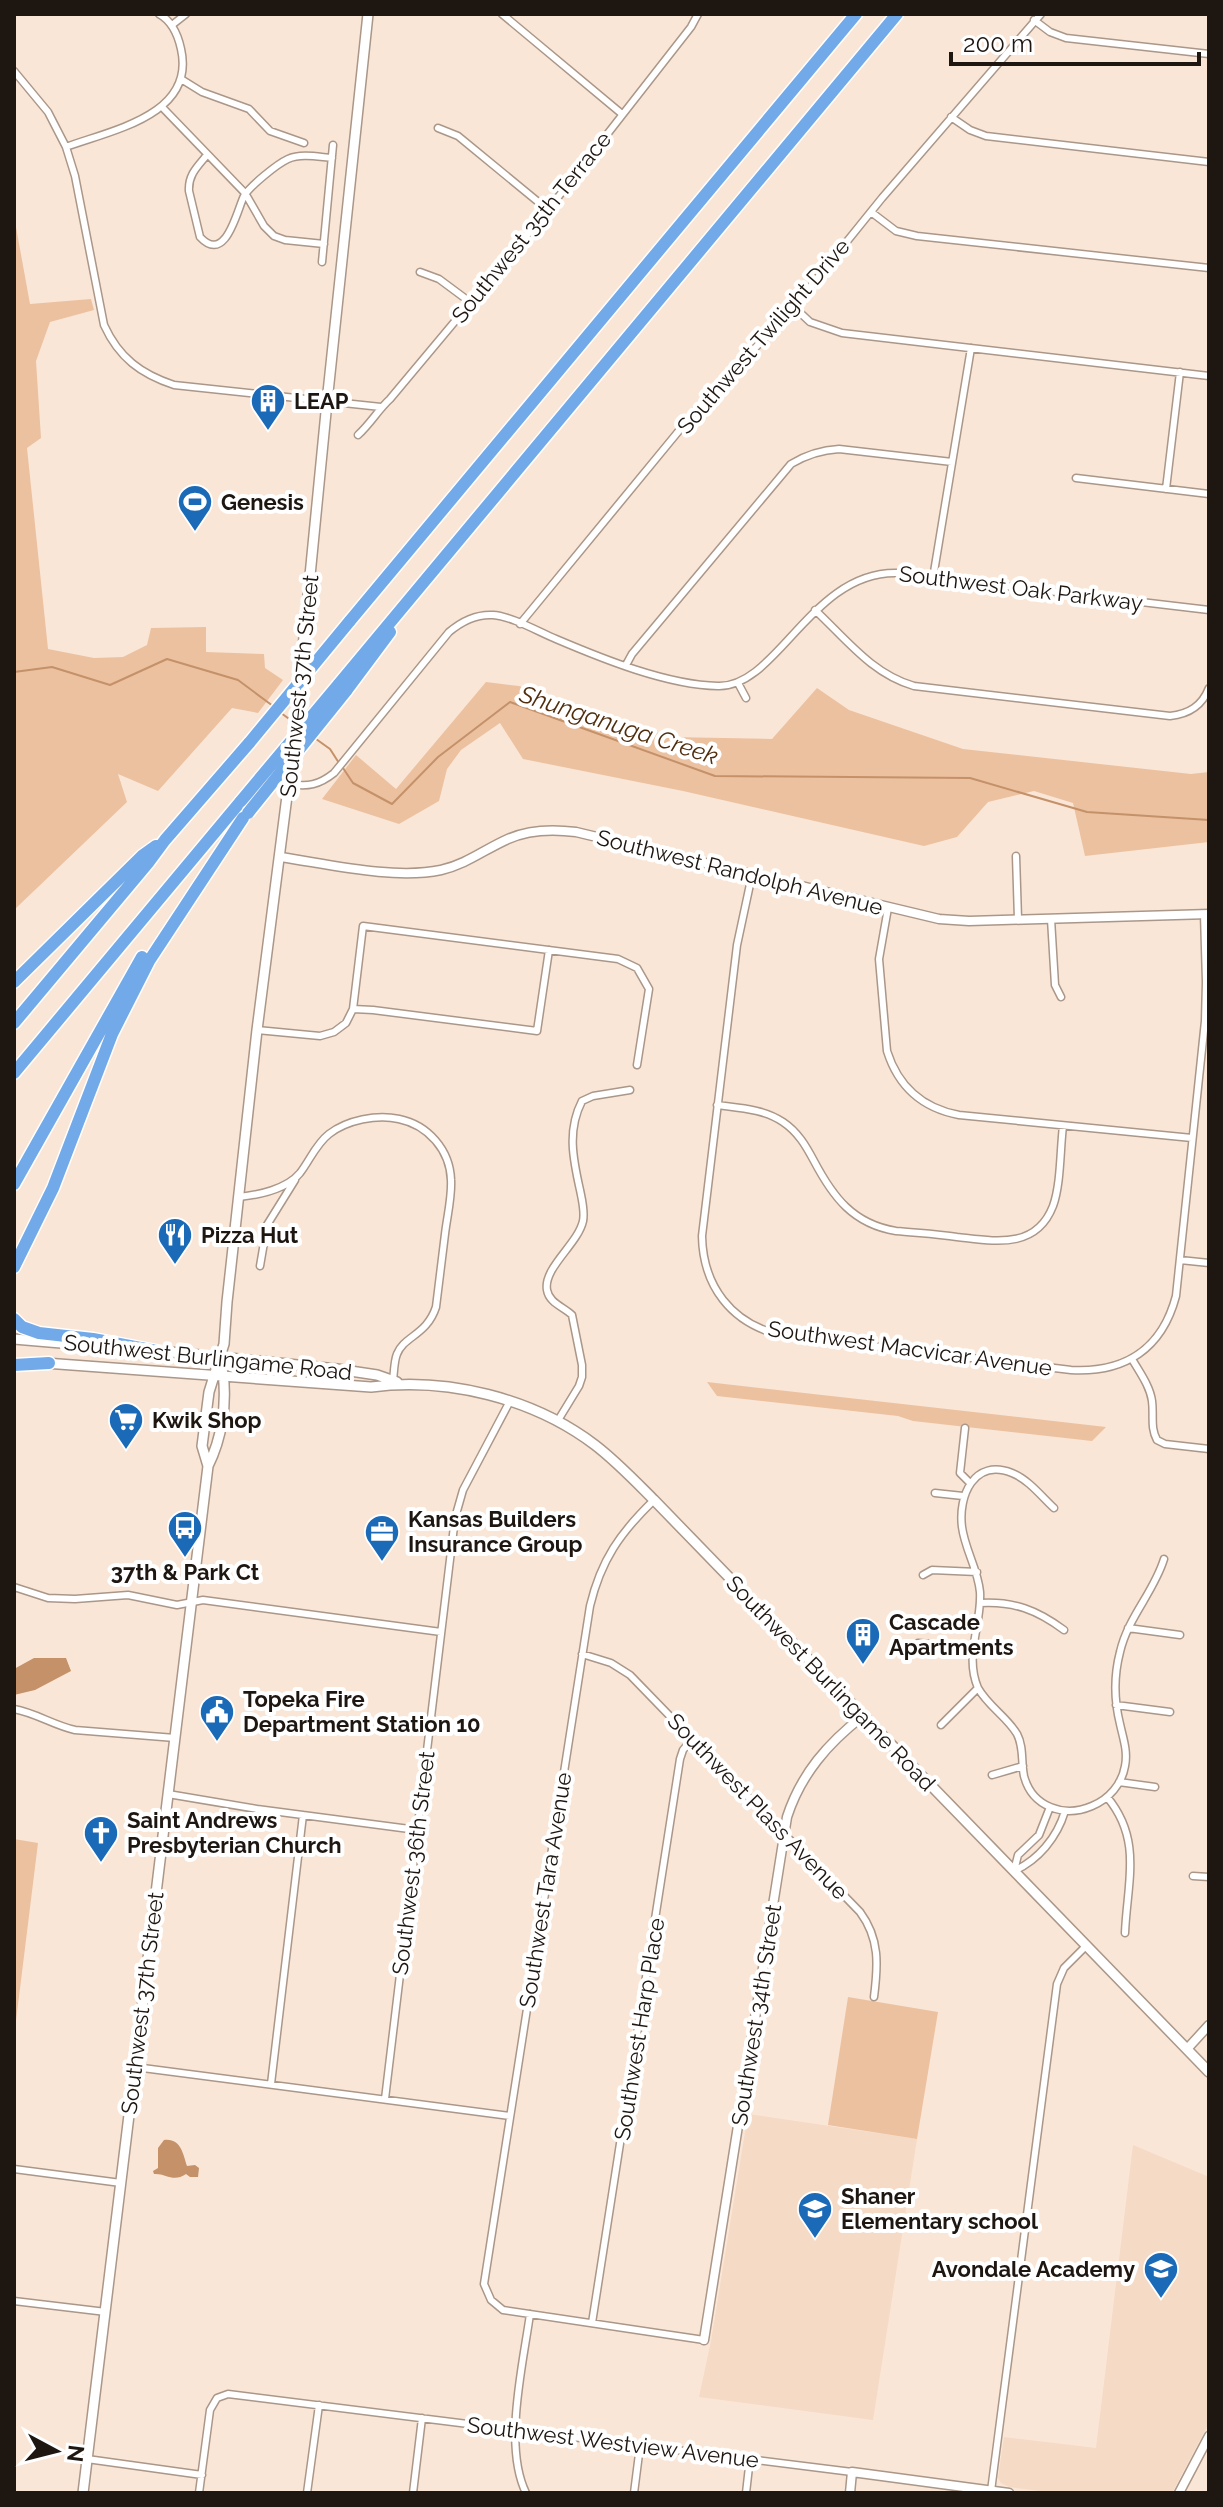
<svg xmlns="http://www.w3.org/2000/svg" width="1223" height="2507" font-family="Raleway,sans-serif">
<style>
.built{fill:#f5dac6}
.green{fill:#ecc1a0}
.water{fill:#c49169}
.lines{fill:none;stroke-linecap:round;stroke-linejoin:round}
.stream{stroke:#c49169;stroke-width:2}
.minor-casing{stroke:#aa9789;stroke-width:9}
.tertiary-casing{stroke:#aa9789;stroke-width:11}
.secondary-casing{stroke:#aa9789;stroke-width:12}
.motorway-casing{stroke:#fff;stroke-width:15}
.minor{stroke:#fff;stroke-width:6}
.tertiary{stroke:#fff;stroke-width:8}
.secondary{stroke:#fff;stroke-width:9}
.motorway{stroke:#72a9e9;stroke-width:12}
.motorway-bridge-casing{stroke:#fff;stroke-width:15;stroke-linecap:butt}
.motorway-bridge{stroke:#72a9e9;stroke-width:12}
.labels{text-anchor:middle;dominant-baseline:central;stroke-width:8;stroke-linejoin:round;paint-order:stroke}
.street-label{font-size:22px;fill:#1d1611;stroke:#fff}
.poi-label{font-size:22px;font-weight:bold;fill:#1d1611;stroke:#fff;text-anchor:start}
.water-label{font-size:24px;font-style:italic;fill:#502d0d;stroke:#fff}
</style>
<rect width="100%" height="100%" fill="#fae6d6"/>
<path class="built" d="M748,2114L917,2139L873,2420L699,2397L711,2341Z
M1133,2145L1209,2177V2423L1172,2493H1057L1009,2487L1001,2483L998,2478L1004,2437L1096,2448Z"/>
<path class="green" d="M14,216L30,304L91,299L94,310L50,322L36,361L41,438L27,448L48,649L94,658L123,657L147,645L151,628L206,627V652L264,654L265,668L283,680L258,713L232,708L158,791L118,774L127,802L14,910Z
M486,682L519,686L670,737L772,739L817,688L849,710L963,749L1191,774L1209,772V842L1085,856L1073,803L1034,791L988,802L957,837L924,846L683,791L523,759L500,723L461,750L447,769L439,801L399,824L322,799L356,755L396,789Z
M707,1382L1106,1427L1092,1441L913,1421L898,1416L717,1396Z
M14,1839L38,1843L14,2037Z
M848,1997L938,2012L917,2139L828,2125Z"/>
<path class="water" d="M34,1658H66L71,1671L35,1690L14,1695V1669Z
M164,2140C181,2138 183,2154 187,2166L195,2165L199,2168L198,2177H190L186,2174C173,2183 166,2173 154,2174L153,2171L158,2168V2148Z"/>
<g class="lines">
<path class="stream" d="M14,672L52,667L110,685L167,659L238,680L273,706
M281,713L292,721
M316,739L330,749L339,763
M343,768L353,783L392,804L438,757L510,702L715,776L970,778L1087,812L1209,820"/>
<defs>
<path id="minor" d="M502,14L622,114
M1034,20L1050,32L1066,38L1209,54
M172,25L186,14
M14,71L48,112L66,147L75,176L104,325C119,358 141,374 174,385L381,407
M181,79L202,92L249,109L270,131L304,143
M162,107L245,193L264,226L274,236L285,240L324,244
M951,117L970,130L986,136L1209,162
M438,128L458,136L548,210
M66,147C112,130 196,115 181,49C178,35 172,21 159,14
M207,155C197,167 188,175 189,191L200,237C226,265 237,210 244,196C250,186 277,164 288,159C301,153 319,157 332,158
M871,212L896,231L917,236L1209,268
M322,262L333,145
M420,272L439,279L470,302
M794,307L810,322L842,333L1209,376
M358,435C371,423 378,410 390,399L548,210L691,27L698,14
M1076,478L1209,494
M1166,489L1180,372
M933,578L971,348
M815,610C846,639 872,674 914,686L1170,716C1189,714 1202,706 1209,688
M520,624L696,410L794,307L882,198L1041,14
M626,665L632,654L791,464C806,455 821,450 839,449L952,462
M738,683L746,698
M289,784C308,787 319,785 334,773L449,632C462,621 476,614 493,615C511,616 539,632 556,639C603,659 667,685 718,686C777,688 811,572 896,573L1209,610
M1016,856L1018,919
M752,875L737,945L702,1236C703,1286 731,1323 780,1335L1071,1370C1125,1373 1162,1349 1176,1296L1205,1021L1206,982L1204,914
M888,908L879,959L887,1051C898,1086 922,1108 959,1115L1192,1138
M1051,919L1055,985L1061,997
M353,1009L373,1010L537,1031L549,950
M257,1030L320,1036L334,1032L346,1023L353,1009L363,926L618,959L637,968L649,989L637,1065
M717,1105C740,1108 764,1109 783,1122C798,1132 806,1146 814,1161C833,1197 853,1224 896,1231C916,1233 937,1234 957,1237C994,1241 1036,1250 1053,1206C1061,1184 1060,1150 1063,1126
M239,1197C258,1195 287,1189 300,1173C310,1160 316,1144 329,1134C347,1120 377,1114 399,1119C428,1125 450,1150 451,1180C452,1197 447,1217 445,1234C442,1259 439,1283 436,1307C427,1335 404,1336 397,1354C394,1361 394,1373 393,1381
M1180,1260L1209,1263
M260,1266L267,1225L295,1180
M1132,1359C1140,1373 1150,1386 1152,1401C1154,1416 1150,1427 1157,1440L1165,1444L1209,1449
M557,1422L579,1386L582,1377V1365L572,1315C564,1307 549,1303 547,1290C543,1268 578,1244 583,1221C585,1211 582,1200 580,1190C573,1159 567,1130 582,1101L593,1096L630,1090
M965,1428L960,1473L970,1483
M935,1493L963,1496
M654,1500C620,1533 601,1560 590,1606L484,2284L491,2300L503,2310L704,2340
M923,1575L932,1570L977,1572
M14,1587L48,1598L75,1599L128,1595L177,1605L203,1600L441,1632
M980,1603C1014,1601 1037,1610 1064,1630
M1128,1628L1180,1635
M918,1643L972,1647
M582,1654L611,1663L630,1675L860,1912C880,1939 878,1965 874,1997
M978,1688C988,1706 1007,1717 1017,1734C1024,1747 1021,1762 1024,1776C1032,1807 1064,1818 1092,1806C1109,1799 1122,1784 1125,1766C1128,1751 1123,1738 1120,1724C1114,1700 1114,1675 1120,1652C1128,1617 1154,1592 1164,1559
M1116,1705L1170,1712
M14,1709C36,1713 53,1725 75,1730L175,1738
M941,1725L978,1688C964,1655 982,1625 980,1592C978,1569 965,1550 962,1527C958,1496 974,1458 1012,1473C1028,1479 1042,1497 1054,1508
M992,1775L1023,1766
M1119,1782L1155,1787
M168,1794L257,1809L417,1830
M1107,1797C1143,1840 1127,1883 1125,1933
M1014,1871C1038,1860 1057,1838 1065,1811
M1014,1871L1018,1855L1039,1835L1050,1807
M1193,1876L1209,1877
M135,2067L510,2116
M271,2084L303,1815
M385,2099L455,1518L463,1490L510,1401
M14,2169L121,2183
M14,2301L106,2312
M592,2323L680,1759L683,1750L692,1739
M87,2459L202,2475
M991,2491L1057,1984L1064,1968L1086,1946
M199,2493L210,2410L217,2398L228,2394L852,2472
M307,2493L319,2405
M413,2493L422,2418
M526,2493C503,2446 523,2365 530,2314
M634,2493L640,2446
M746,2493L750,2458"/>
<path id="tertiary" d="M280,857C328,864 394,880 441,870C467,864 485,849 508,839C530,829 553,829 576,832L939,919L969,921L1209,914
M1187,2049L1209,2025
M704,2340L787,1817C801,1774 828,1743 863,1716
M850,2493L852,2472L1009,2493
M1179,2493L1209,2436"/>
<path id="secondary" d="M294,739L327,402L368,14
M14,1339L108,1347
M151,1350L337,1369L377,1375L397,1382
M45,1363L371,1387C447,1377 533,1398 595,1445C616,1461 635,1481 654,1500L1209,2072
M208,1466L202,1446L209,1392L224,1344L227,1302L257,1030L292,757
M83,2493L208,1466C222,1438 227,1404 223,1373"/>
<path id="motorway" d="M349,622L856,14
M338,685L897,14
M346,691L390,632
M14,982L142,856L156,846
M14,1023L148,863L165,840L250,742
M14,1073L241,801
M14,1184L142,957
M14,1267L53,1188L112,1034L149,961L243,818
M14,1319L22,1327L39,1333L93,1339L156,1351
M14,1365L49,1363"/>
</defs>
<use href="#minor" class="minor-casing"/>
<use href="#tertiary" class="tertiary-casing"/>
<use href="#secondary" class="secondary-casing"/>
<use href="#motorway" class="motorway-casing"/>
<use href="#minor" class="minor"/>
<use href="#tertiary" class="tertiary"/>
<use href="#secondary" class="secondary"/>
<use href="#motorway" class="motorway"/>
<defs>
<path id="motorway-bridge" d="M250,742L349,622
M241,801L338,685
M248,813L346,691"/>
</defs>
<use href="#motorway-bridge" class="motorway-bridge-casing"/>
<use href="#motorway-bridge" class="motorway-bridge"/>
</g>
<defs>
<symbol id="building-pin" viewBox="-11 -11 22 30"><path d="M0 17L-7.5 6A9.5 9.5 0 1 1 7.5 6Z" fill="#1b6ab8" stroke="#fff"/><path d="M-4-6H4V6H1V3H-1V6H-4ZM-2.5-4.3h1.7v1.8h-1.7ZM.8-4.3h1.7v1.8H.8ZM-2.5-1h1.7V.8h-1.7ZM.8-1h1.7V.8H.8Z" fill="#fff"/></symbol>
<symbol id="stadium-pin" viewBox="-11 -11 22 30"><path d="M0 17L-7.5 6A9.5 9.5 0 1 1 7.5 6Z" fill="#1b6ab8" stroke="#fff"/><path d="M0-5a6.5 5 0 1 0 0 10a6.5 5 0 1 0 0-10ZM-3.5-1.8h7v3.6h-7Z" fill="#fff"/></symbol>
<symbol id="restaurant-pin" viewBox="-11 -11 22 30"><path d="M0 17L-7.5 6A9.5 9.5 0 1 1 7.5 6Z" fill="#1b6ab8" stroke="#fff"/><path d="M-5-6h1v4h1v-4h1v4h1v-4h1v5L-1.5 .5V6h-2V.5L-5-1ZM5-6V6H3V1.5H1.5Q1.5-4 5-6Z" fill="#fff"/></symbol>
<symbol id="supermarket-pin" viewBox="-11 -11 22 30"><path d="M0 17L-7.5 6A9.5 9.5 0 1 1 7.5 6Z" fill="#1b6ab8" stroke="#fff"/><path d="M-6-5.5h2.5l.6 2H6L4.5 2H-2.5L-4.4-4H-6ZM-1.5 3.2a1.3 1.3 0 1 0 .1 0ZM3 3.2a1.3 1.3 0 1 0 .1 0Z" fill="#fff"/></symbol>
<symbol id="bus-pin" viewBox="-11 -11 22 30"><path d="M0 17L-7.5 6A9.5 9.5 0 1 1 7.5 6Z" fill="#1b6ab8" stroke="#fff"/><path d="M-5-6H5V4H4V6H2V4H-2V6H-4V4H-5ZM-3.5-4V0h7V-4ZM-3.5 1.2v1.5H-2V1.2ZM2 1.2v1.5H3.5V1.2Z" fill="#fff"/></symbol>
<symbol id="office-pin" viewBox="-11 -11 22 30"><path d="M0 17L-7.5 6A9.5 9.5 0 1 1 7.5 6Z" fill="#1b6ab8" stroke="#fff"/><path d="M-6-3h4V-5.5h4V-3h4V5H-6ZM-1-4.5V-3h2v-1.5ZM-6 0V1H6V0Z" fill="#fff"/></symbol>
<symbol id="civic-pin" viewBox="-11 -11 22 30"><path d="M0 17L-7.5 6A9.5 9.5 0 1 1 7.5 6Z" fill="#1b6ab8" stroke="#fff"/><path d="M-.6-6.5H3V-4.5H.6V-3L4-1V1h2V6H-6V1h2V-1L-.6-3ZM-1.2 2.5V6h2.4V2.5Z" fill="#fff"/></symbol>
<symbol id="church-pin" viewBox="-11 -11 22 30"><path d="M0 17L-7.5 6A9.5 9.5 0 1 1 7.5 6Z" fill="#1b6ab8" stroke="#fff"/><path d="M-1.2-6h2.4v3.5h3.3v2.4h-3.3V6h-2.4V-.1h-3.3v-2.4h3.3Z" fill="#fff"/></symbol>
<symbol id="school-pin" viewBox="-11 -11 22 30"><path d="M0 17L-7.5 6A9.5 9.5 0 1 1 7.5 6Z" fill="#1b6ab8" stroke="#fff"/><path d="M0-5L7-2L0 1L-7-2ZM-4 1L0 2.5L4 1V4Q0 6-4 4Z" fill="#fff"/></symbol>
</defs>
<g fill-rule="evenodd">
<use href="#building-pin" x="248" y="381" width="40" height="54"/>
<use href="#stadium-pin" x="175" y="482" width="40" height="54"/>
<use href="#restaurant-pin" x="155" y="1215" width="40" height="54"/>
<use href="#supermarket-pin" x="106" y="1400" width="40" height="54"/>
<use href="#bus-pin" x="165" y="1508" width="40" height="54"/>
<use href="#office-pin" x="362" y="1512" width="40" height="54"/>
<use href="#building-pin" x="843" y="1615" width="40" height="54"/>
<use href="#civic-pin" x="197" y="1692" width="40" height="54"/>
<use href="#church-pin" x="81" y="1813" width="40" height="54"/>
<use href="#school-pin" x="795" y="2189" width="40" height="54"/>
<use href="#school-pin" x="1141" y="2249" width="40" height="54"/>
</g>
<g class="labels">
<g class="street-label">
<text transform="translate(531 227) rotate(-51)">Southwest 35th Terrace</text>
<text transform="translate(763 336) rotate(-49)">Southwest Twilight Drive</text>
<text transform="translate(1021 588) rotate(7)">Southwest Oak Parkway</text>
<text transform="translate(299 686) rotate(-84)">Southwest 37th Street</text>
<text transform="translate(740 872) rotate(14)">Southwest Randolph Avenue</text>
<text transform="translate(910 1348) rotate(8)">Southwest Macvicar Avenue</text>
<text transform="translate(208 1357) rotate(6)">Southwest Burlingame Road</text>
<text transform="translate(831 1683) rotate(46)">Southwest Burlingame Road</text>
<text transform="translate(758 1806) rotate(46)">Southwest Plass Avenue</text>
<text transform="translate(413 1863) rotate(-83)">Southwest 36th Street</text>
<text transform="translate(545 1890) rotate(-81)">Southwest Tara Avenue</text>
<text transform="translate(142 2003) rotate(-83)">Southwest 37th Street</text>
<text transform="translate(756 2015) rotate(-81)">Southwest 34th Street</text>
<text transform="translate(639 2029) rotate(-81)">Southwest Harp Place</text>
<text transform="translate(613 2442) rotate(7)">Southwest Westview Avenue</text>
</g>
<g class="poi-label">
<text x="294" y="401">LEAP</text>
<text x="221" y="502">Genesis</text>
<text x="201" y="1235">Pizza Hut</text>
<text x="152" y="1420">Kwik Shop</text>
<text x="408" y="1519">Kansas Builders<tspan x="408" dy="25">Insurance Group</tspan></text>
<text x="185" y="1572" text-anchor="middle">37th &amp; Park Ct</text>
<text x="889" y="1622">Cascade<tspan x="889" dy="25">Apartments</tspan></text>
<text x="243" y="1699">Topeka Fire<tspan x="243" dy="25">Department Station 10</tspan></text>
<text x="127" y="1820">Saint Andrews<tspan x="127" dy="25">Presbyterian Church</tspan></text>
<text x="841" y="2196">Shaner<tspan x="841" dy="25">Elementary school</tspan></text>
<text x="1135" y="2269" text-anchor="end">Avondale Academy</text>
</g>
<g class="water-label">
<text transform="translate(619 725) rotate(18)">Shunganuga Creek</text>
</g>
</g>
<rect width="1223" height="2507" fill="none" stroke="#1d1611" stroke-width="32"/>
<g transform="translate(56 2451) rotate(97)" stroke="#ffffff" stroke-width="6" paint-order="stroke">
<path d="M0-6L14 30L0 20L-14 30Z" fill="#1d1611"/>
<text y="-12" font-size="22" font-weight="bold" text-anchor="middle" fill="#1d1611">N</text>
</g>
<path d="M951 52v12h248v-12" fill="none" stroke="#1d1611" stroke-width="4"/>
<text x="963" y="52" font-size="24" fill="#1d1611" stroke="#ffffff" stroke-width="6" paint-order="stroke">200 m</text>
</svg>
